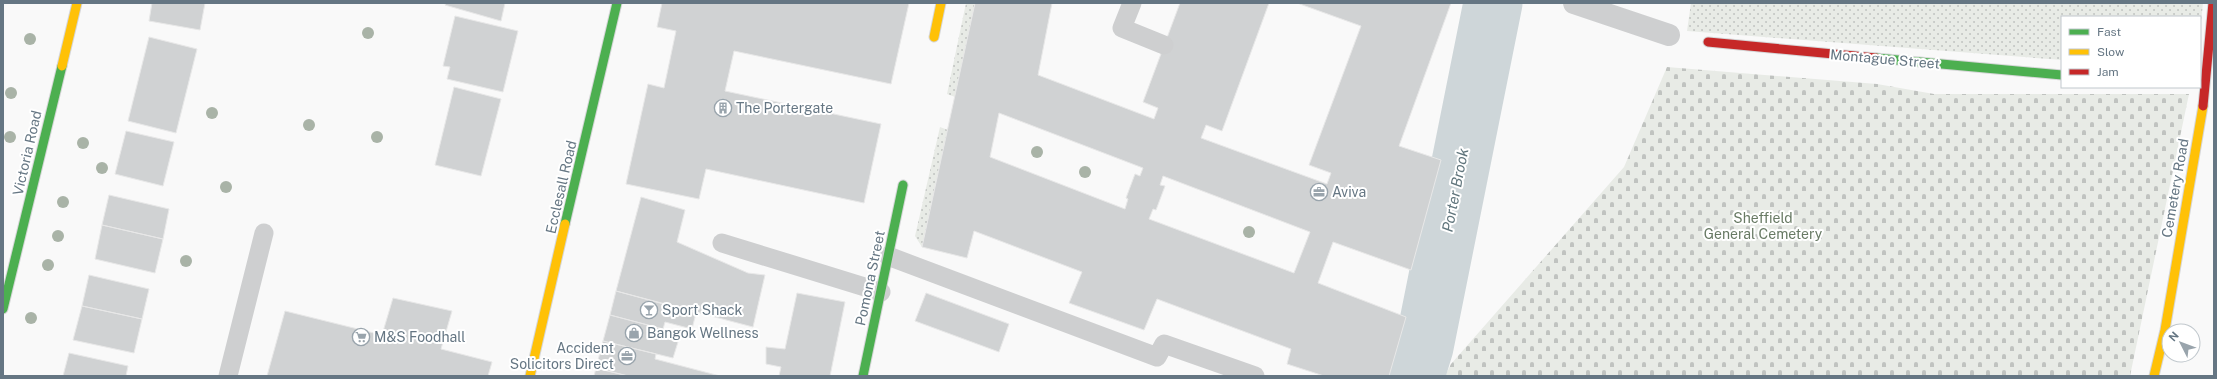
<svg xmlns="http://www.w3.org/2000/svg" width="2217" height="379" font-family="'Public Sans',sans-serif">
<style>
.green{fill:url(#green-dots)}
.cemetery{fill:url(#cemetery-stones)}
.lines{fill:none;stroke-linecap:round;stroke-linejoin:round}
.river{stroke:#ced6d9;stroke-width:59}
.building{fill:#d0d2d3;stroke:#e8e8e8;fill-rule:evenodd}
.fast-casing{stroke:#d5d6d7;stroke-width:11}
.slow-casing{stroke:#d5d6d7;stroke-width:11}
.jam-casing{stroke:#d5d6d7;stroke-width:11}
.lane{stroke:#cecfd0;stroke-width:19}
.street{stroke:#cecfd0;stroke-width:22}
.fast{stroke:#4caf50;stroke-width:9}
.slow{stroke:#ffc107;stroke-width:9}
.jam{stroke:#c62828;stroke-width:9}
.tree{fill:#a9b3a7}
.labels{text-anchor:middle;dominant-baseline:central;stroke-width:4;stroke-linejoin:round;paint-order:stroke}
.street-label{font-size:14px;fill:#657683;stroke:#fff}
.poi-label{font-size:14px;fill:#657683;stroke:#fff;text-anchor:start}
.park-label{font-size:14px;fill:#687a64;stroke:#fff}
.water-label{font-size:15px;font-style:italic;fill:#60757c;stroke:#fff}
</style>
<defs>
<pattern id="green-dots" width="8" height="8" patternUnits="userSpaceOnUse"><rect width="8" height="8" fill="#e8ebe6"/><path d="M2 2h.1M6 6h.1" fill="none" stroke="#c0c3c0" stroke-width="1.8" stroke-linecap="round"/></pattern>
<pattern id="cemetery-stones" width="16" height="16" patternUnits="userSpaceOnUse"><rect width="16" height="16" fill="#e8ebe6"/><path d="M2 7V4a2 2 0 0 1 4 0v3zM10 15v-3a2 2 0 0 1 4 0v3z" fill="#c0c3c0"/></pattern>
</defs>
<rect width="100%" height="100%" fill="#f9f9f9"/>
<path class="green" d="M966,3H975L955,97L947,94Z
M1691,3H2203L2200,32V17H2062V60L1687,31Z
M940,127L948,130L922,247L915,236Z"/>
<path class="cemetery" d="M1667,67L1877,84L1934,94H2189L2130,376H1445L1451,364L1624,167Z"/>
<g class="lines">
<path class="river" d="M1415,376L1424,347L1493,3"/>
</g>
<path class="building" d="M152,3H205L200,30L149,21Z
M446,3H505L501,21L445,5Z
M662,3H909L891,84L734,51L725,91L881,124L864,203L706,169L699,199L626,184L648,84L664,88L676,31L657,27Z
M975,3H1052L1038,75L1154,119L1158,108L1143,102L1180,3H1269L1222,131L1206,125L1201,138L1327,184L1331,173L1309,165L1361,26L1297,3H1451L1399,146L1441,160L1411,270L1333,242L1318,283L1406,317L1389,376H1324L1287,364L1291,349L1157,299L1144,330L1069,303L1082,272L974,231L967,258L922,247ZM999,113L1143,168L1140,176L1135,174L1126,198L1128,199L1125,209L990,157ZM1163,176L1310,232L1294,273L1149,219L1153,209L1156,210L1165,186L1160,185Z
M455,16L518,31L503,92L447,79L450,67L443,66Z
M149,37L197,49L176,133L128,121Z
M454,87L501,99L481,176L435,165Z
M126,131L174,142L163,186L115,174Z
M109,195L169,209L163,239L102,225Z
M641,197L685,210L677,242L748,273L765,275L753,327L616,291Z
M102,225L163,239L155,273L95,259Z
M89,275L149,289L142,319L82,306Z
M616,291L696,313L692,329L665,322L663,329L610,315Z
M797,293L845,302L830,376H779L781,367L766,364V347L785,349Z
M926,293L1009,324L999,352L915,321Z
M393,298L452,311L441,349L492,362L488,376H267L285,311L382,335Z
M82,306L142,319L134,353L73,340Z
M610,315L663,329L661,337L678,342L673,358L603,341Z
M603,341L656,354L655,359L720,376H628L596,368Z
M69,353L128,366L126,376H63Z
M596,368L628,376H594Z"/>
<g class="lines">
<defs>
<path id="fast" d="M1876,58L2062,75
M565,224L617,3
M3,309L62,66
M863,376L903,185"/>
<path id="slow" d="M934,37L941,3
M62,66L77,3
M530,376L565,224
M2154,376L2165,330L2203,106"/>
<path id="jam" d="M1708,42L1876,58
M2203,106L2213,3"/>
</defs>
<use href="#fast" class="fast-casing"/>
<use href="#slow" class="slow-casing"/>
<use href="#jam" class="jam-casing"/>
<path class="lane" d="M1132,3L1122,28L1164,45
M722,243L881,292
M888,256L1157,357L1164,344L1255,376
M228,376L264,233"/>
<path class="street" d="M1574,3L1669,35"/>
<use href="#fast" class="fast"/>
<use href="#slow" class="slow"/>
<use href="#jam" class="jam"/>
</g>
<g class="tree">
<circle cx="368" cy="33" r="6"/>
<circle cx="30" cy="39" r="6"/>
<circle cx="11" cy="93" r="6"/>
<circle cx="212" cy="113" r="6"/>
<circle cx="309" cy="125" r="6"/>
<circle cx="10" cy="137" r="6"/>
<circle cx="377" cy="137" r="6"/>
<circle cx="83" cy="143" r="6"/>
<circle cx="1037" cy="152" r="6"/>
<circle cx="102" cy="168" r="6"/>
<circle cx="1085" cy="172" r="6"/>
<circle cx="226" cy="187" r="6"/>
<circle cx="63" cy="202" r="6"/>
<circle cx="1249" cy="232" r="6"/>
<circle cx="58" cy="236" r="6"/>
<circle cx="186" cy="261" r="6"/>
<circle cx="48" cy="265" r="6"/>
<circle cx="31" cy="318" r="6"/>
</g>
<defs>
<symbol id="building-ring" viewBox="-11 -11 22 22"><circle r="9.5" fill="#fff" stroke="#99a4ac" stroke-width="1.5"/><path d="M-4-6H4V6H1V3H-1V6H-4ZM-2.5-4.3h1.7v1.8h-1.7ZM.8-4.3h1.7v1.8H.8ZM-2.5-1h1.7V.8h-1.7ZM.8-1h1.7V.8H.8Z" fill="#99a4ac"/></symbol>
<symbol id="office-ring" viewBox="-11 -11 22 22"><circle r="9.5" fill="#fff" stroke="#99a4ac" stroke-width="1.5"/><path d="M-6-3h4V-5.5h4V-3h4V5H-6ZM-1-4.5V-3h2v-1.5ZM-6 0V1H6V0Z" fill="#99a4ac"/></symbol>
<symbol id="bar-ring" viewBox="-11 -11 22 22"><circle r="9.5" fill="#fff" stroke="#99a4ac" stroke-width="1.5"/><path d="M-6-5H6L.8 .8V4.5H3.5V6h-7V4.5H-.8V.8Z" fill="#99a4ac"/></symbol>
<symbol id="shop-ring" viewBox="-11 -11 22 22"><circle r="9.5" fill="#fff" stroke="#99a4ac" stroke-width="1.5"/><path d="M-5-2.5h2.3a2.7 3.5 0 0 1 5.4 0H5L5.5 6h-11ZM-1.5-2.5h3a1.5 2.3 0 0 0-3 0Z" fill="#99a4ac"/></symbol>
<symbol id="supermarket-ring" viewBox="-11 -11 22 22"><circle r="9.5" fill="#fff" stroke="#99a4ac" stroke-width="1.5"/><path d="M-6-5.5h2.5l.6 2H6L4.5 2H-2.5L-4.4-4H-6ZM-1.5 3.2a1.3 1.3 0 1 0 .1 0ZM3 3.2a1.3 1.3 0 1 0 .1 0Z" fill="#99a4ac"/></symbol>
</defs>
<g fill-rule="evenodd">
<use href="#building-ring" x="713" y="98" width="20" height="20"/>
<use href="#office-ring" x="1309" y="182" width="20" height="20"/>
<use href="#bar-ring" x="639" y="300" width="20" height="20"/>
<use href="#shop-ring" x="624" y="323" width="20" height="20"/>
<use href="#supermarket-ring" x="351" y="327" width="20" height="20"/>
<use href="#office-ring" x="617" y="346" width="20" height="20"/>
</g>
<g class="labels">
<g class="street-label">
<text transform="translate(1885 59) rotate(5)">Montague Street</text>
<text transform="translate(27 153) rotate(-77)">Victoria Road</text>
<text transform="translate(561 187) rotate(-77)">Ecclesall Road</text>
<text transform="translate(2175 188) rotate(-80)">Cemetery Road</text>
<text transform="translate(870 278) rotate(-78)">Pomona Street</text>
</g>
<g class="poi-label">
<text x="736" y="108">The Portergate</text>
<text x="1332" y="192">Aviva</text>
<text x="662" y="310">Sport Shack</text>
<text x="647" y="333">Bangok Wellness</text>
<text x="374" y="337">M&amp;S Foodhall</text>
<text x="614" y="348" text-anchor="end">Accident<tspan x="614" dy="16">Solicitors Direct</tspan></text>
</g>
<g class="park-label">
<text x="1763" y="218">Sheffield<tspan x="1763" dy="16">General Cemetery</tspan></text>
</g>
<g class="water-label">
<text transform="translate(1455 190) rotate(-79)">Porter Brook</text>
</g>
</g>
<rect width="2217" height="379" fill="none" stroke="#657683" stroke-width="8"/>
<rect x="2061" y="16" width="140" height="72" fill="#ffffff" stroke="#c1c8cd"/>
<rect x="2069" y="29" width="20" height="6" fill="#4caf50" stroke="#c1c8cd"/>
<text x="2097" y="36" font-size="12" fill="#657683">Fast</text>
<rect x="2069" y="49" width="20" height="6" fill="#ffc107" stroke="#c1c8cd"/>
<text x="2097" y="56" font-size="12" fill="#657683">Slow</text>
<rect x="2069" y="69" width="20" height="6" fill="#c62828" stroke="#c1c8cd"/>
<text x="2097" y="76" font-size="12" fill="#657683">Jam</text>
<g transform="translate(2181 343) rotate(312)"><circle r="19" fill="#ffffff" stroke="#c1c8cd"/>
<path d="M0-3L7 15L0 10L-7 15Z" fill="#99a4ac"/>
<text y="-6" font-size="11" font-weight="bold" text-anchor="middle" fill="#657683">N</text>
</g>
</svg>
